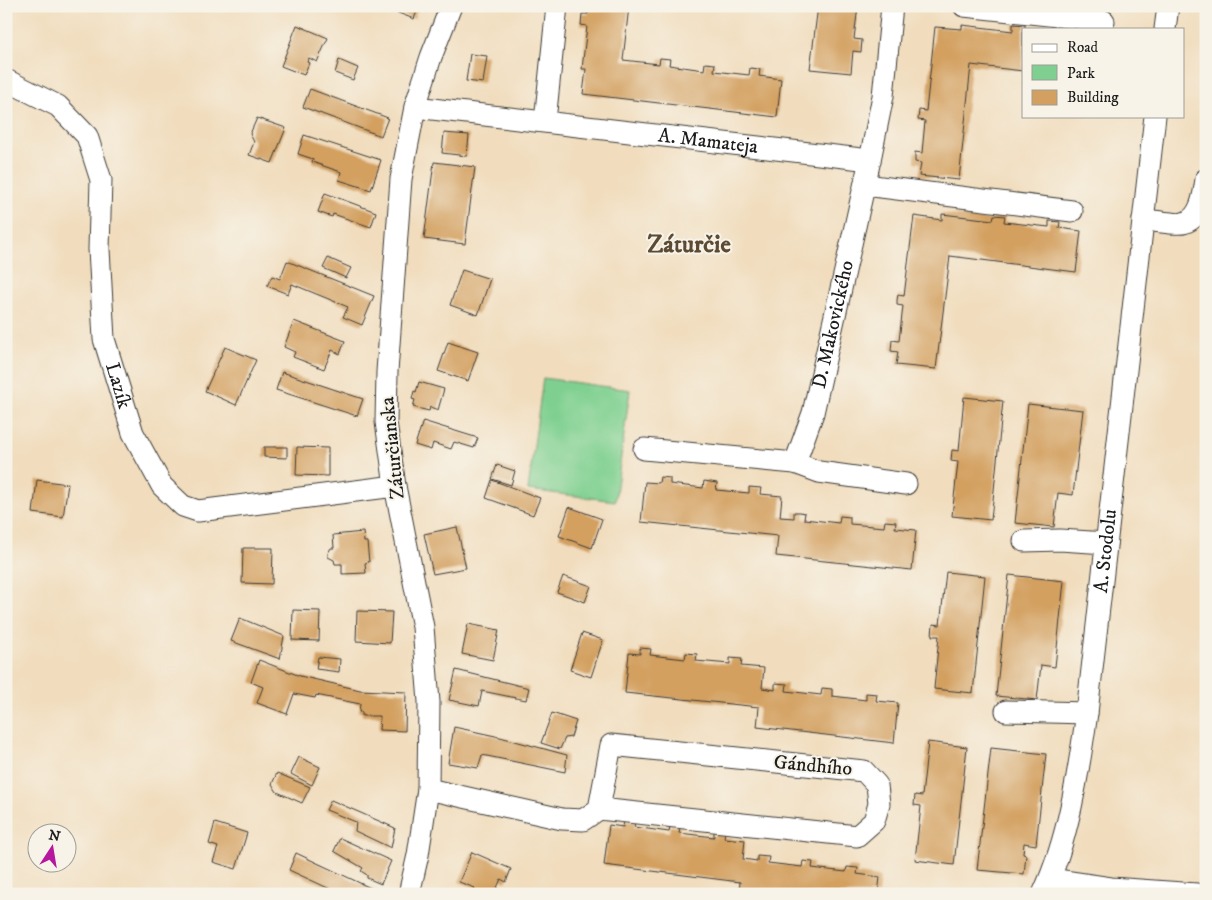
<svg xmlns="http://www.w3.org/2000/svg" width="1212" height="900" font-family="'IM FELL DW Pica',serif">
<style>
.green{fill:#7fd090;stroke:#4e7656}
.building{fill:#d3a061}
.lines{fill:none;stroke-linecap:round;stroke-linejoin:round}
.minor-casing{stroke:#3c3934;stroke-width:23}
.minor{stroke:#fff;stroke-width:21}
.labels{text-anchor:middle;dominant-baseline:central;stroke-width:4;stroke-linejoin:round;paint-order:stroke}
.street-label{font-size:20px;fill:#1c1c1c;stroke:#f7f3e8}
.district-label{font-size:25px;font-weight:bold;fill:#5c4a34;stroke:#f7f3e8}
</style>
<rect width="100%" height="100%" fill="#f7f3e8"/>
<filter id="ink" filterUnits="userSpaceOnUse"><feTurbulence type="fractalNoise" baseFrequency=".02" numOctaves="2"/><feDisplacementMap in="SourceGraphic" scale="10" xChannelSelector="R" yChannelSelector="G"/><feConvolveMatrix kernelMatrix="1 2 1 2 8 2 1 2 1" color-interpolation-filters="sRGB"/></filter>
<filter id="wash" filterUnits="userSpaceOnUse"><feTurbulence type="fractalNoise" baseFrequency=".0096" numOctaves="4" result="noise"/><feDisplacementMap in="SourceGraphic" scale="20" xChannelSelector="R" yChannelSelector="G"/><feGaussianBlur stdDeviation="1.12" result="paint"/><feColorMatrix in="noise" values="0 0 0 0 0 0 0 0 0 0 0 0 0 0 0 0 0 1.4 0 .05"/><feComposite in="paint" operator="in"/></filter>
<g filter="url(#wash)">
<rect width="100%" height="100%" fill="#f1ddbe"/>
<path class="green" d="M543,378L630,390L615,501L528,490Z"/>
<g id="blocks">
<path class="building" d="M389,6H419L414,19L388,9Z
M589,6H629L623,60L659,64L660,58L670,59L669,65L704,70L705,63L715,64L714,71L749,75L750,68L760,69L759,76L781,79L777,117L583,94L586,69H582L587,26L581,25L582,14H588Z
M818,6H858L854,39L862,40L861,52L853,51L851,73L810,69Z
M1013,24L1025,25V29H1023V71L971,65L959,180L919,176L921,163L915,162V152L922,153L925,121L918,120L919,110L926,111L935,27L962,29V25L1013,31Z
M297,25L328,38L317,62L309,58L307,62L309,63L304,75L281,66Z
M470,54L487,56L483,83L466,81Z
M339,60L358,68L353,80L335,73Z
M310,89L388,118L381,136L303,107Z
M257,118L286,128L272,163L249,155L254,142L250,134Z
M444,133L469,135L467,156L442,153Z
M304,135L381,160L371,190L339,180L341,172L312,162L313,159L298,154Z
M434,162L475,167L465,244L424,239Z
M325,193L376,212L371,227L333,214L332,217L318,212Z
M942,214L993,220L994,215L1005,216L1004,222L1049,227V221L1060,222L1059,228L1081,231L1076,272L950,256L936,369L896,365L898,352L891,351L892,340L899,341L903,306L897,305V300L898,295L904,296L914,216L942,220Z
M328,258L351,268L346,278L323,268Z
M287,261L374,296L362,325L343,317L348,307L292,284L288,294L267,286L272,276L280,279Z
M462,270L490,279L478,315L450,305Z
M294,321L345,341L340,354L332,350L324,369L293,357L295,352L284,347Z
M448,342L478,352L468,381L438,371Z
M225,347L256,360L236,405L205,391Z
M282,372L363,399L357,416L276,390Z
M419,382L444,389L438,410L430,407L429,411L413,407L415,400L412,399L414,391L416,392Z
M964,397L1003,401L991,520L952,516L958,462L951,461L952,450L959,451Z
M1028,404L1083,410L1073,495L1058,493L1054,527L1015,523Z
M423,421L478,438L474,448L454,442L451,449L433,443L431,450L415,445Z
M264,447H287V458L264,457Z
M297,447L328,448V476L296,475Z
M497,465L515,471L511,485L492,479Z
M660,477L670,478V484L703,488L704,481L717,483L716,490L749,493V487L761,488L760,494L782,496L780,517L794,518V512H800L805,513L804,519L839,523L840,516L850,517V524L884,527L885,521L896,522L895,528L916,530L912,570L776,556L778,536L641,522L645,482L659,483Z
M37,480L68,484L63,517L33,513Z
M492,480L540,498L533,515L486,498Z
M569,507L602,519L592,548L559,536Z
M457,527L466,568L433,574L424,534Z
M363,532L364,542H367L369,562L365,563L366,573L342,574V564H335L334,560L328,557V553L331,548H334L333,535Z
M243,548H273L272,584L242,583Z
M946,572L985,576L973,693L934,689L939,636H932L933,624L940,625Z
M1009,575L1064,581L1055,667L1041,665L1037,700L996,696Z
M563,576L591,586L585,602L557,592Z
M293,610L320,611L319,641L292,640Z
M357,611L392,612L390,643L356,641Z
M240,618L284,636L280,659L231,641Z
M468,624L499,630L493,660L462,654Z
M582,633L603,640L591,677L570,670Z
M640,648L651,649L650,655L685,659L686,653L697,654L696,661L730,664V658L742,659L741,666L764,668L762,688L775,690V683L787,684L786,691L821,695L822,688L832,689V696L866,700V693L877,694L876,701L898,703L894,743L757,727L759,707L625,693L629,653L640,654Z
M318,657L340,659L339,672L316,669Z
M259,660L300,676L360,690L406,692L405,731L379,730L380,716H362V712H359L360,704L316,695L315,698L294,694L287,714L257,703L263,687L251,682Z
M456,670L529,688L526,700L482,691L479,706L449,700Z
M552,713L576,721L571,737L565,738L560,749L541,743Z
M454,727L500,737L567,755L565,772L482,755L478,768L448,763Z
M928,742L967,747L954,865L915,860L921,806L914,805L915,795L922,796Z
M991,748L1046,754L1036,845L1024,843L1023,854L1026,855L1024,874L977,870Z
M299,757L320,767L312,785L291,774Z
M277,773L310,787L302,803L277,792L272,784Z
M331,800L395,828L391,848L355,831L356,822L326,810Z
M624,821L635,822L634,827L669,832L670,826L680,827L679,833L714,837V831L725,832L724,838L745,840L743,859L757,861V856L769,857L768,863L802,867L803,861L813,862L812,868L846,872L847,867L858,868L857,874L880,877L878,894H739L740,882L604,865L609,825L623,827Z
M215,823L247,833L236,869L213,862L218,847L209,844Z
M340,838L391,861L381,884L367,878V875L361,871L363,868L334,851Z
M472,852L511,869L506,882L501,879L494,894H472L475,888L459,882Z
M296,853L379,892L378,894H341L289,870Z"/>
</g>
</g>
<g filter="url(#ink)">
<use href="#blocks" fill-opacity="0" stroke="#3c3934" stroke-width="1"/>
<g class="lines">
<defs>
<g id="minor">
<path d="M964,6L1104,21"/>
<path d="M1165,29L1168,6"/>
<path id="s1" d="M6,80L58,106L87,136L101,180L99,249L104,339L133,433L162,486L183,506L198,511L395,486"/>
<path id="s2" d="M415,107L870,160"/>
<path d="M545,121L557,6"/>
<path d="M865,185L1072,211"/>
<path d="M1143,220C1151,220 1177,225 1183,223C1201,219 1204,194 1206,179"/>
<path d="M644,449L795,463L819,472L906,484"/>
<path id="s3" d="M795,463L813,413L870,160L883,96L892,6"/>
<path d="M1024,541L1060,540L1106,543"/>
<path d="M1006,711L1087,713"/>
<path d="M428,789L562,819L583,820L599,809L857,836L874,821L879,804L877,785L864,771L611,745L599,809"/>
<path d="M1050,879L1111,888L1197,894"/>
<path d="M409,894L418,855L428,789L429,702L423,627L395,486L386,422L387,372L401,179L415,107L431,57L451,6"/>
<path id="s4" d="M1043,894C1069,838 1078,774 1087,713L1155,116"/>
</g>
</defs>
<use href="#minor" class="minor-casing"/>
<use href="#minor" class="minor"/>
</g>
</g>
<g class="labels">
<g class="street-label">
<text stroke="none"><textPath href="#s2" startOffset="295">A. Mamateja</textPath></text>
<text stroke="none"><textPath href="#s3" startOffset="144">D. Makovického</textPath></text>
<text stroke="none"><textPath href="#s1" startOffset="354">Lazík</textPath></text>
<text transform="translate(393 448) rotate(-96)">Záturčianska</text>
<text stroke="none"><textPath href="#s4" startOffset="350">A. Stodolu</textPath></text>
<text transform="translate(813 766) rotate(5)">Gándhího</text>
</g>
<g class="district-label">
<text x="689" y="244">Záturčie</text>
</g>
</g>
<rect width="1212" height="900" fill="none" stroke="#f7f3e8" stroke-width="25"/>
<rect x="1022" y="28" width="162" height="90" fill="#f7f3e8" stroke="#9f9d96"/>
<rect x="1032" y="44" width="25" height="8" fill="#ffffff" stroke="#9f9d96"/>
<text x="1067" y="52" font-size="15" fill="#1c1c1c">Road</text>
<rect x="1032" y="65" width="25" height="15" fill="#7fd090" stroke="#9f9d96"/>
<text x="1067" y="78" font-size="15" fill="#1c1c1c">Park</text>
<rect x="1032" y="90" width="25" height="15" fill="#d3a061" stroke="#9f9d96"/>
<text x="1067" y="102" font-size="15" fill="#1c1c1c">Building</text>
<g transform="translate(52 848) rotate(12)"><circle r="24" fill="#f7f3e8" stroke="#9f9d96"/>
<path d="M0-4L9 19L0 12L-9 19Z" fill="#b5179e"/>
<text y="-8" font-size="14" font-weight="bold" text-anchor="middle" fill="#1c1c1c">N</text>
</g>
</svg>
